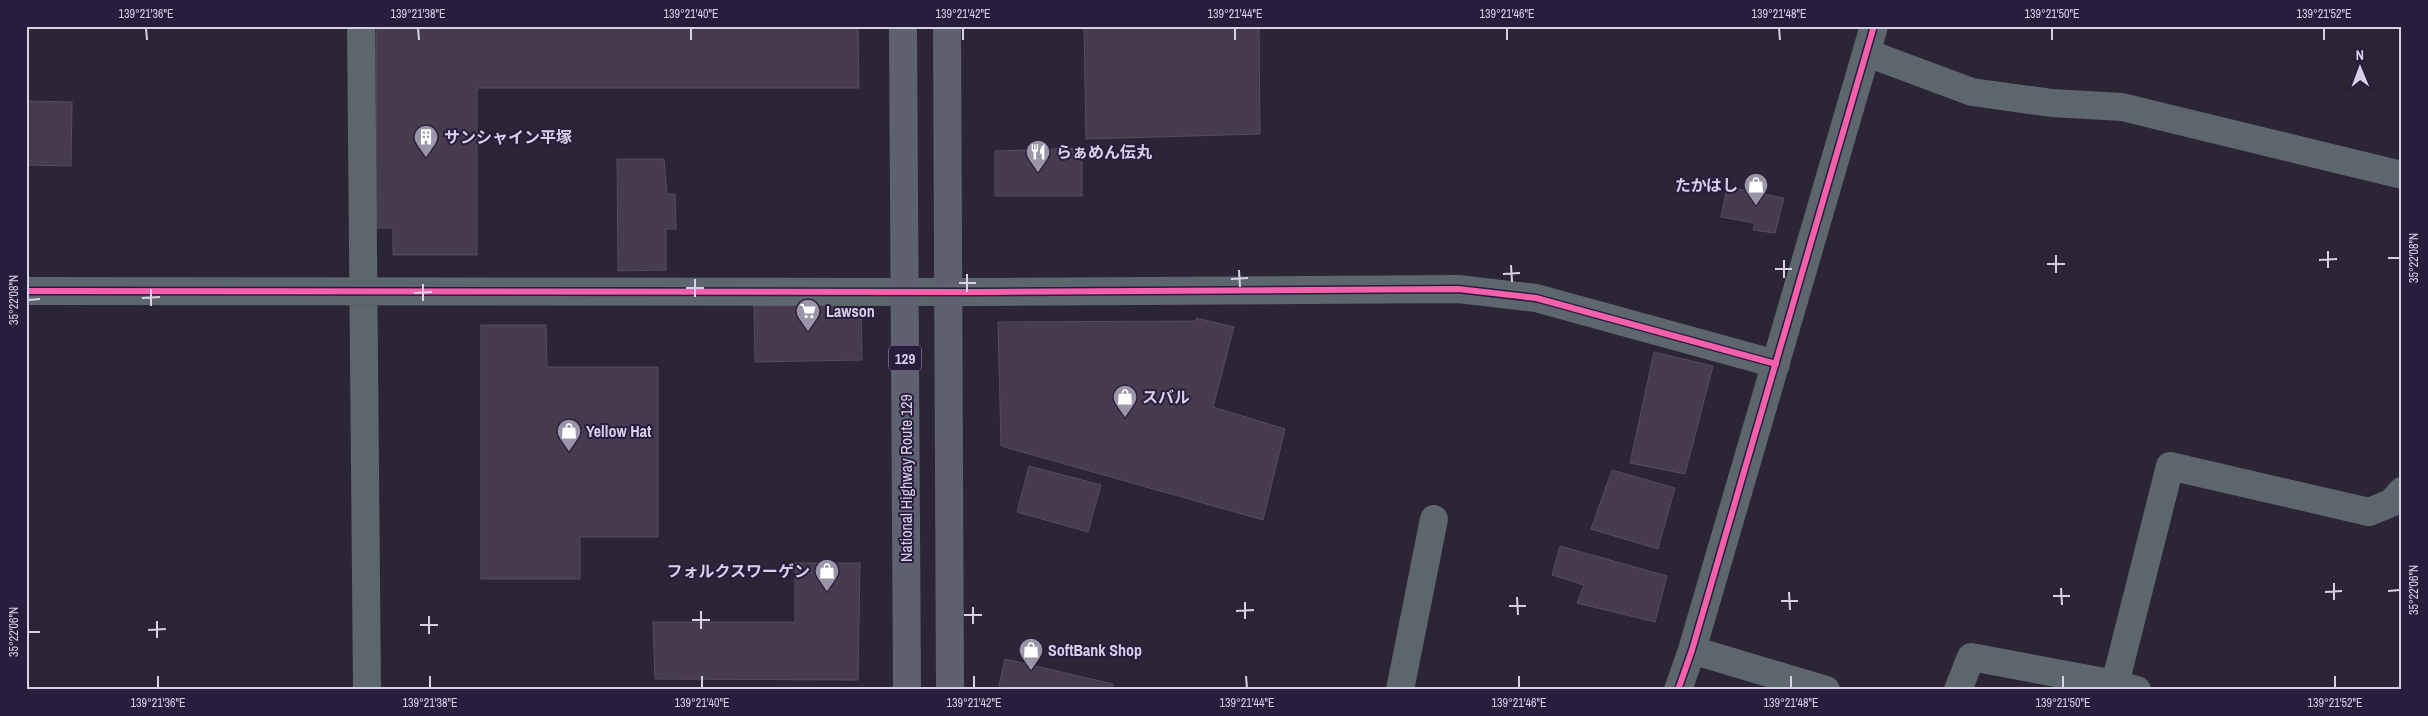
<svg xmlns="http://www.w3.org/2000/svg" width="2428" height="716" font-family="'Archivo Narrow','Noto Sans JP',sans-serif">
<style>
.building{fill:#473c4e;stroke:#544d5b}
.lines{fill:none;stroke-linecap:round;stroke-linejoin:round}
.minor{stroke:#5d656d;stroke-width:28}
.highway{stroke:#5e616f;stroke-width:28}
.cycleway-casing{stroke:#291d3e;stroke-width:9}
.cycleway{stroke:#f560ab;stroke-width:6}
.ticks{fill:none;stroke:#d7d1e6;stroke-width:2}
.labels{text-anchor:middle;dominant-baseline:central;stroke-width:4;stroke-linejoin:round;paint-order:stroke}
.shield{fill:#291d3e;stroke:#a39bb4;stroke-width:1}
.shield-label{font-size:15px;font-weight:bold;fill:#d7d1e6}
.poi-label{font-size:16px;font-weight:bold;fill:#d7d1e6;stroke:#291d3e;text-anchor:start}
.street-label{font-size:16px;fill:#d7d1e6;stroke:#291d3e}
.neatline{fill:none;stroke:#d7d1e6;stroke-width:2}
.ticks-label{font-size:12px;text-anchor:middle;fill:#d7d1e6}
</style>
<rect width="100%" height="100%" fill="#2b2536"/>
<path class="building" d="M376,26H858L859,88H477V255H393V228H376Z
M1084,26H1259L1260,134L1086,139Z
M26,101L72,102L71,166L26,165Z
M1082,148V196H995V151Z
M617,159H664L667,194H675L676,229H666V270L618,271Z
M1727,187L1784,198L1775,233L1753,230L1755,223L1721,217Z
M861,302L862,360L755,362L754,304Z
M1196,318L1234,327L1213,407L1285,429L1263,520L1001,446L998,322L1197,321Z
M481,325H546L547,367H658V537H580V579H481Z
M1654,352L1713,366L1685,474L1630,463Z
M1029,466L1101,485L1088,532L1017,512Z
M1612,470L1675,488L1658,549L1591,529Z
M1560,546L1667,576L1655,622L1577,603L1584,585L1552,575Z
M795,563H860L858,680L655,679L653,622H795Z
M1005,659L1113,684L1112,690H998Z"/>
<g class="lines">
<path class="minor" d="M361,26L367,690
M1867,53L1972,92L2052,103L2122,107L2402,175
M26,291L977,292L1458,289L1536,298L1776,364
M1692,650L1826,690
M2115,684L2170,466L2369,512L2391,503L2402,491
M1400,690L1434,519
M1678,690L1692,650L1874,26
M1958,690L1971,657L2115,684L2137,690"/>
<path class="highway" d="M903,26L907,690
M947,26L950,690"/>
<defs>
<path id="cycleway" d="M26,291L977,292L1458,289L1536,298L1776,364
M1678,690L1692,650L1874,26"/>
</defs>
<use href="#cycleway" class="cycleway-casing"/>
<use href="#cycleway" class="cycleway"/>
</g>
<path class="ticks" d="M146,28L147,40M418,28L419,40M691,28V40M963,28V40M1235,28V40M1507,28V40M1779,28L1780,40M2052,28V40M2324,28V40M2328,251V268M2056,255V273M2388,258H2400M1784,260V278M2319,260L2337,259M2047,264H2065M1511,265L1512,282M1775,269H1792M1239,270L1240,287M967,274V292M1503,274L1520,273M695,279V297M1231,279L1248,278M959,283H976M423,284V301M686,288H704M151,289V306M414,293L432,292M142,298L160,297M28,300L40,299M2334,583V600M2061,588L2062,605M2388,591L2400,590M1789,592L1790,610M2325,592L2342,591M2053,596H2070M1517,597L1518,615M1781,601H1798M1245,602V619M1509,606H1526M973,607V624M701,611V629M1236,611L1254,610M964,615H982M429,616V634M692,620H710M157,621V638M420,625H438M148,630L166,629M28,632H40M158,676V688M430,676V688M702,676V688M974,676V688M1246,676L1247,688M1519,676V688M1791,676V688M2063,676V688M2335,676V688"/>
<defs>
<symbol id="building-pin" viewBox="-11 -11 22 30"><path d="M0 17L-7.5 6A9.5 9.5 0 1 1 7.5 6Z" fill="#9b95a8" stroke="#291d3e"/><path d="M-4-6H4V6H1V3H-1V6H-4ZM-2.5-4.3h1.7v1.8h-1.7ZM.8-4.3h1.7v1.8H.8ZM-2.5-1h1.7V.8h-1.7ZM.8-1h1.7V.8H.8Z" fill="#fff"/></symbol>
<symbol id="restaurant-pin" viewBox="-11 -11 22 30"><path d="M0 17L-7.5 6A9.5 9.5 0 1 1 7.5 6Z" fill="#9b95a8" stroke="#291d3e"/><path d="M-5-6h1v4h1v-4h1v4h1v-4h1v5L-1.5 .5V6h-2V.5L-5-1ZM5-6V6H3V1.5H1.5Q1.5-4 5-6Z" fill="#fff"/></symbol>
<symbol id="shop-pin" viewBox="-11 -11 22 30"><path d="M0 17L-7.5 6A9.5 9.5 0 1 1 7.5 6Z" fill="#9b95a8" stroke="#291d3e"/><path d="M-5-2.5h2.3a2.7 3.5 0 0 1 5.4 0H5L5.5 6h-11ZM-1.5-2.5h3a1.5 2.3 0 0 0-3 0Z" fill="#fff"/></symbol>
<symbol id="supermarket-pin" viewBox="-11 -11 22 30"><path d="M0 17L-7.5 6A9.5 9.5 0 1 1 7.5 6Z" fill="#9b95a8" stroke="#291d3e"/><path d="M-6-5.5h2.5l.6 2H6L4.5 2H-2.5L-4.4-4H-6ZM-1.5 3.2a1.3 1.3 0 1 0 .1 0ZM3 3.2a1.3 1.3 0 1 0 .1 0Z" fill="#fff"/></symbol>
</defs>
<g fill-rule="evenodd">
<use href="#building-pin" x="412" y="123" width="28" height="38"/>
<use href="#restaurant-pin" x="1024" y="138" width="28" height="38"/>
<use href="#shop-pin" x="1742" y="171" width="28" height="38"/>
<use href="#supermarket-pin" x="794" y="297" width="28" height="38"/>
<use href="#shop-pin" x="1111" y="383" width="28" height="38"/>
<use href="#shop-pin" x="555" y="417" width="28" height="38"/>
<use href="#shop-pin" x="813" y="557" width="28" height="38"/>
<use href="#shop-pin" x="1017" y="636" width="28" height="38"/>
</g>
<g class="labels">
<rect class="shield" x="889" y="345.5" width="32" height="25" rx="4"/>
<g class="shield-label">
<text x="905" y="358">129</text>
</g>
<g class="poi-label">
<text x="444" y="137">サンシャイン平塚</text>
<text x="1056" y="152">らぁめん伝丸</text>
<text x="1738" y="185" text-anchor="end">たかはし</text>
<text x="826" y="311">Lawson</text>
<text x="1142" y="397">スバル</text>
<text x="586" y="431">Yellow Hat</text>
<text x="810" y="571" text-anchor="end">フォルクスワーゲン</text>
<text x="1048" y="650">SoftBank Shop</text>
</g>
<g class="street-label">
<text transform="translate(906 478) rotate(-90)">National Highway Route 129</text>
</g>
</g>
<rect width="2428" height="716" fill="none" stroke="#291d3e" stroke-width="55"/>
<g transform="translate(2360 68) rotate(359)" stroke="#291d3e" stroke-width="4" paint-order="stroke">
<path d="M0-4L9 19L0 12L-9 19Z" fill="#d7d1e6"/>
<text y="-8" font-size="14" font-weight="bold" text-anchor="middle" fill="#d7d1e6">N</text>
</g>
<rect x="28" y="28" width="2372" height="660" class="neatline"/>
<g class="ticks-label">
<text x="146" y="18">139°21'36"E</text>
<text x="418" y="18">139°21'38"E</text>
<text x="691" y="18">139°21'40"E</text>
<text x="963" y="18">139°21'42"E</text>
<text x="1235" y="18">139°21'44"E</text>
<text x="1507" y="18">139°21'46"E</text>
<text x="1779" y="18">139°21'48"E</text>
<text x="2052" y="18">139°21'50"E</text>
<text x="2324" y="18">139°21'52"E</text>
<text transform="translate(2414 258) rotate(-90)" y="4">35°22'08"N</text>
<text transform="translate(14 300) rotate(-90)" y="4">35°22'08"N</text>
<text transform="translate(2414 590) rotate(-90)" y="4">35°22'06"N</text>
<text transform="translate(14 632) rotate(-90)" y="4">35°22'06"N</text>
<text x="158" y="707">139°21'36"E</text>
<text x="430" y="707">139°21'38"E</text>
<text x="702" y="707">139°21'40"E</text>
<text x="974" y="707">139°21'42"E</text>
<text x="1247" y="707">139°21'44"E</text>
<text x="1519" y="707">139°21'46"E</text>
<text x="1791" y="707">139°21'48"E</text>
<text x="2063" y="707">139°21'50"E</text>
<text x="2335" y="707">139°21'52"E</text>
</g>
</svg>
